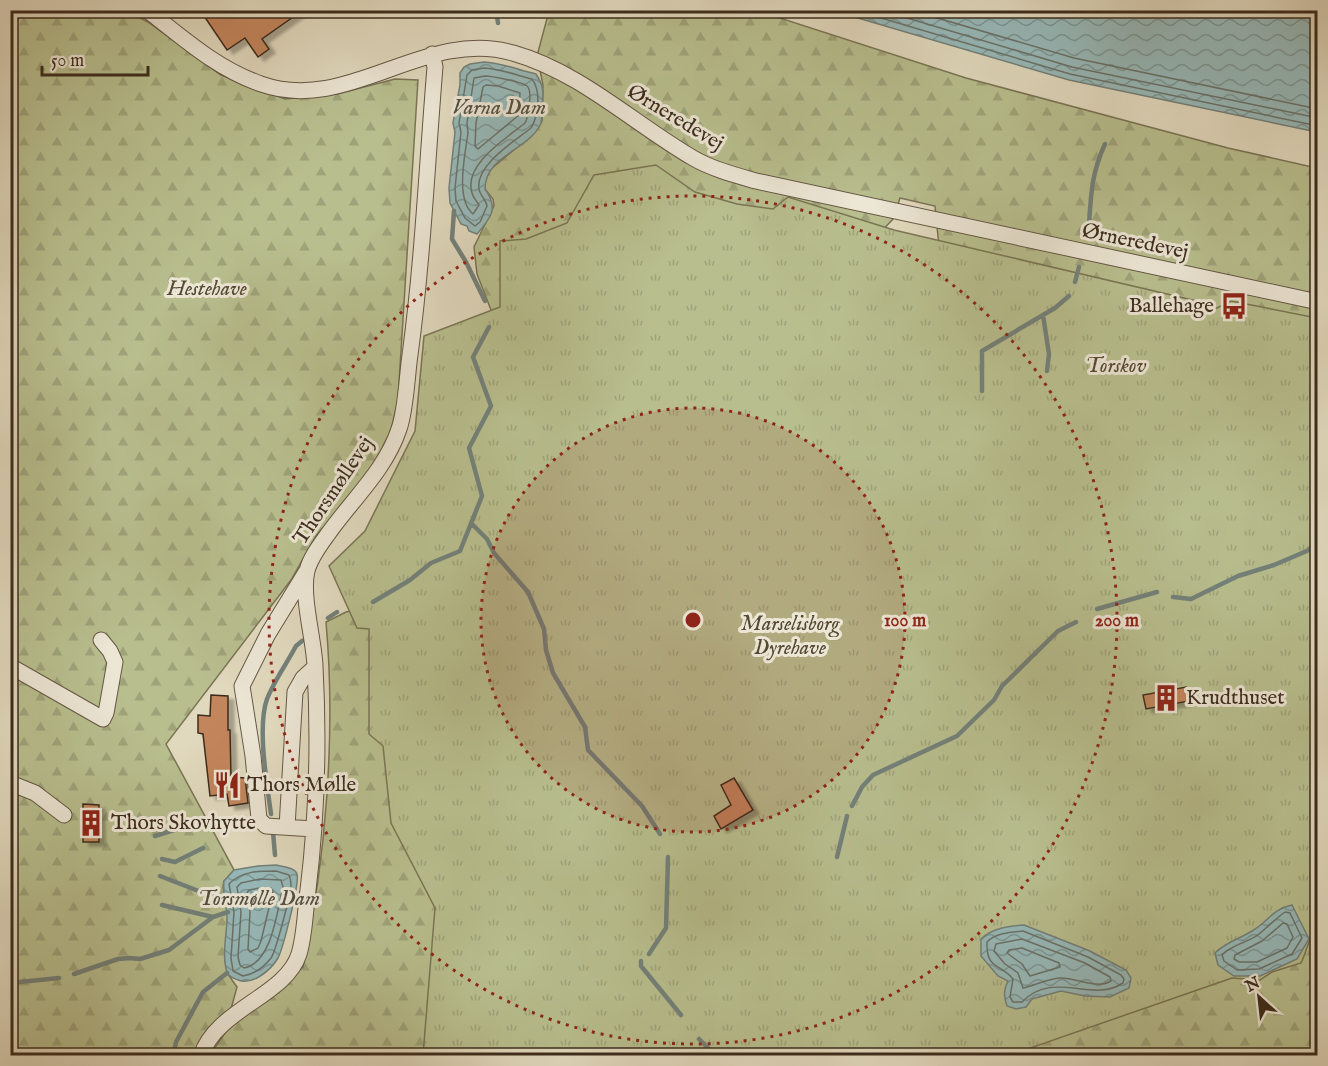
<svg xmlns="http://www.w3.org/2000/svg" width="1328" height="1066" font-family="'IM FELL English',serif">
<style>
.forest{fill:url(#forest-firs);stroke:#7a7555;stroke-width:1.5;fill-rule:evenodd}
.park{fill:url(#park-tufts);stroke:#7a7555;stroke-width:1.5}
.water{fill:url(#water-waves);stroke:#73817a;stroke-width:1.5}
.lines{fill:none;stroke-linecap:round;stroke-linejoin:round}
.shore{stroke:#6a726a;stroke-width:1.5}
.stream{stroke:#73817a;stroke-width:4.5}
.building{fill:#c3855c;stroke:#3c2c1c;stroke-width:1.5;filter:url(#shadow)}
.minor-casing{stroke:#655744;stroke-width:17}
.minor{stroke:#ece6d5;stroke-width:15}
.ring{fill:none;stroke:#8f2418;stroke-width:3;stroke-dasharray:3 6}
.labels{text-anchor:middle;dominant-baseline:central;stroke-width:6;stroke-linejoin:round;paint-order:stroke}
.street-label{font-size:21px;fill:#3c2c1c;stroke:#ece6d5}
.park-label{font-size:21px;font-style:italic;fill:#554933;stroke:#ece6d5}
.poi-label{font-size:21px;fill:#3c2c1c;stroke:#ece6d5;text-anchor:start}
.water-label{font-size:22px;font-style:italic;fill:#534f43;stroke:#ece6d5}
.centre{fill:#8f2418;stroke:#ece6d5;stroke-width:3}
.ring-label{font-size:18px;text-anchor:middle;font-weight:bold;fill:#8f2418;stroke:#ece6d5;stroke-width:6;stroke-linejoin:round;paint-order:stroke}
</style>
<defs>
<pattern id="forest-firs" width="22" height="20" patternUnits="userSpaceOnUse" patternTransform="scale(1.5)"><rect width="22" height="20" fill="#b8be8e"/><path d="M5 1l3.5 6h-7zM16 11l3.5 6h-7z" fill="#9fa37a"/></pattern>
<pattern id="park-tufts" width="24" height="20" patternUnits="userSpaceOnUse" patternTransform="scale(1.5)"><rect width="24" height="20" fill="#b8be8e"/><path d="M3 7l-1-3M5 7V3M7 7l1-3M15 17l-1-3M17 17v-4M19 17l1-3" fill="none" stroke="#9fa37a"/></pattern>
<pattern id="water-waves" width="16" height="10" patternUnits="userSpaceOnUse" patternTransform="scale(1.5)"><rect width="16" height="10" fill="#97b9b9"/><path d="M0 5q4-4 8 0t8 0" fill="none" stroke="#7c9796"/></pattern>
<filter id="shadow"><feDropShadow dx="6" dy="4" stdDeviation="1.5" flood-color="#0004"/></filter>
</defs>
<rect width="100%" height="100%" fill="#e1d9be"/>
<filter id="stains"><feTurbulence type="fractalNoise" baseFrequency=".00333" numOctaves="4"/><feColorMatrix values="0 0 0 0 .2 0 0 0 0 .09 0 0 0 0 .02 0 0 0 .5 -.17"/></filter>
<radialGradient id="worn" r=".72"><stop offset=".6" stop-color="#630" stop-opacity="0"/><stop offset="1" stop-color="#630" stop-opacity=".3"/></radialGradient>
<path class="forest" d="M10,11H127L148,22L221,75L285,99L337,94L395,79L418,80L398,399L389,440L371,473L316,536L291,580L166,744L234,870L224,881L223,886L228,912L225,959L227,973L237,987L231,1009L210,1027L200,1043L196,1055H11Z
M549,11H758L966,78L1228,148L1317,168L1318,598L735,1055L209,1056L234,1020L303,967C326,857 336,734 326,622L346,612L379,605L498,328L477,274L474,247L494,206L493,199L485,189V181L490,170L535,132L542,121L543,85L537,56ZM900,198L935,206L941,267L876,237L893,219Z
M1317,867V1055L965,1056Z"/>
<path class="park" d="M656,165L695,192L737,204L773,209L788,197L894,230L1201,302L1213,310L1231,301L1317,318V926C1311,932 1306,953 1301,963L1272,972L1260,980L1232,978L1010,1055H423L435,908L391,823L383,746L369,734V629L357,628L329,566L365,531L415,431L424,336L500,307V241L526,239L567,223L594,175Z"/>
<path class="water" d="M834,11H1317V132L1069,80Z
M484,62C503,63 518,70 536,74C545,88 543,92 542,109C541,114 542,119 541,123C530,150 485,155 485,189C499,208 491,218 477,234L469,231L467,226L461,224L450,203L449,188L455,132L453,123L460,85V73L464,67L470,64Z
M276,865C282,867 295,867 297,874C300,883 283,948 278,958C271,970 252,986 238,980C233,978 229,977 227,972C222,957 226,937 227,922C228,908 222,894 224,881L234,870L258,866Z
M1292,905L1309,939L1297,959L1260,976H1234L1218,965L1215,953C1226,942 1239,939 1252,931C1268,922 1272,909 1292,905Z
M1024,925L1090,951L1126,970L1131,978L1129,988L1110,997L1085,996L1061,991L1032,999L1026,1007L1016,1009L1007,1006C1004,997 1003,990 1008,981L998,976L981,956V939C992,928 1009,926 1024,925Z"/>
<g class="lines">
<path class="shore" d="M854,10L1070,74L1318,126
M880,10L1072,67L1318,118
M910,10L1074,58L1318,109
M484,68C501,69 516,75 532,79C541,91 539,115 531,128C515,141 475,165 479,189C480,196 486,199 487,206L480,222L475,226L465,218L456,201L455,188L461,132L459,123L467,75L472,70Z
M485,76C491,76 523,82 527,86C533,90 528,118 525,123C507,138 463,164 472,193C473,198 477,201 479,205L473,214C455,199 465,155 468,133L467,123L474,78Z
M486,85L498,86L520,93L519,115L478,149L475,146L476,123L483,87Z
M276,871L289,875C291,879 291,883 291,888C289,899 276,951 271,958C264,967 254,974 243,976L233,971L231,958L234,912L229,884C241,871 259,871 276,871Z
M260,879L281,880L283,887C277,911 272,963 244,968L240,965L238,957L241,912L237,887L241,883Z
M260,888H271L273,891L261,941L258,948L250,952L248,949L250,912L247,893L249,890Z
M1285,912L1290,913L1302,938L1292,954L1259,969L1237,970L1224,961L1222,955C1232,944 1248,943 1259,934C1268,927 1275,919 1285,912Z
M1283,923L1287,924L1293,937L1287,948L1257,962H1239L1234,959L1235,955L1262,941Z
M1023,931L1088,957L1121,975L1124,979L1123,983C1091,1004 1054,969 1022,1002H1013L1010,997L1013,979C1000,963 986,970 987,942C995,933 1012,932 1023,931Z
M1022,939L1085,963L1110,977L1111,981C1097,990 1075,977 1060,978C1048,979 1035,985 1023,988L1018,973L1005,964L994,951L996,944Z
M1022,948L1059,963L1060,967L1030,976L1022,964L1007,953L1009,950Z"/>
<path class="stream" d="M496,10L498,23
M10,38L20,10
M454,211L452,239L466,262L485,301
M1089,224C1091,193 1092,172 1105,144
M1075,282L1079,267
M1043,315L1049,354L1047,371
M982,391V351L1055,308L1069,296
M472,524L487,539L494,553L528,592L544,629L546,650L553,673L585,727L588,750L642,806L660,834
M1173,597L1191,599L1238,576L1274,565L1309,550L1318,540
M373,602L410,580L431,563L460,551L482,496L469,448L491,406L473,357L489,327
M1097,609L1157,592
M328,618L337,612
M852,806L862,787L873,775L957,736L994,700L1002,686L1058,631L1076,622
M271,814C267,784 257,727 267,699C274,681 287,663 296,646L302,641
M273,832L275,855
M155,836L190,825
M837,857L847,816
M162,859L175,862L203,848
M160,876L214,897
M162,905L213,917
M649,954L666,928L668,857
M641,961V966L681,1015
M74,974L118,959L129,958L140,959L169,950L213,917L228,912
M10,983L59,978
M699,1039L716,1056
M173,1056L176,1042L203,992L227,973"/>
</g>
<path class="building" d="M200,10H303L262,39L269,49L258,57L245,38L227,50Z
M1186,687L1189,701L1146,709L1143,695Z
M211,695L228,696V730H230L231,777L245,778L248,803L229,806L227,794L210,796L203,734L198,733V715L210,716Z
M734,778L753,810L721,829L714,816L731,805L721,785Z
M83,804L99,805V842H83Z"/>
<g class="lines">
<defs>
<path id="minor" d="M147,10C183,38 217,69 261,84C348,115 425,27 513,53C580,72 633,123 693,158C712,169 735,175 756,181L1318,302
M306,572L268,634L242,686L253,756L259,819L266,826L314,829
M10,666L103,719L106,713L115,662L110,651L101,640
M10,783L35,793L64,815
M287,827L295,692L303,678L315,667
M201,1056C216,1009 286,996 299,954C305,934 305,911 308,890C317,816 319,741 315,666C314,640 301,595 307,571C310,558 320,545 328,534C352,500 386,469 399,429C406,410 407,375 410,355C423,259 427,163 435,67L432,54"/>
</defs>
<use href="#minor" class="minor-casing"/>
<use href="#minor" class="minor"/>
</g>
<circle cx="693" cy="620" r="212" fill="#8f2418" fill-opacity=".12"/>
<g class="ring">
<circle cx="693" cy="620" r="212"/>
<circle cx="693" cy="620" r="424"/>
</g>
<defs>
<symbol id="bus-bare" viewBox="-9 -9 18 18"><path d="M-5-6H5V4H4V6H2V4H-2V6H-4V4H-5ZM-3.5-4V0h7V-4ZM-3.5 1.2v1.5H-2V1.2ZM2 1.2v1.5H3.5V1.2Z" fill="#8f2418" stroke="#ece6d5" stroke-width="2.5" paint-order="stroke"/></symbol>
<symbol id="building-bare" viewBox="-9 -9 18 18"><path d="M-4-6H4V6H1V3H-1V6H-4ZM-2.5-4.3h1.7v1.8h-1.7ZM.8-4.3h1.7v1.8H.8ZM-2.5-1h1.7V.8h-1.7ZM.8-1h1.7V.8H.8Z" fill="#8f2418" stroke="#ece6d5" stroke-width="2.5" paint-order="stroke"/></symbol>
<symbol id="restaurant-bare" viewBox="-9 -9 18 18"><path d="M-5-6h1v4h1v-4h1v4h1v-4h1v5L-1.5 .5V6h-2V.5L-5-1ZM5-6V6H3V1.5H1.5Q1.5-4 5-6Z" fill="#8f2418" stroke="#ece6d5" stroke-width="2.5" paint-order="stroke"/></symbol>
</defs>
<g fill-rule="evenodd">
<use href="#bus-bare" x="1215" y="287" width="38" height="38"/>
<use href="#building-bare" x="1147" y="679" width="38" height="38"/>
<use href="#restaurant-bare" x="208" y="766" width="38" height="38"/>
<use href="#building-bare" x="72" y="804" width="38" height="38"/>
</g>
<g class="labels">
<g class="street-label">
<text transform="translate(675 118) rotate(31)">Ørneredevej</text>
<text transform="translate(1135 242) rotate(12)">Ørneredevej</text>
<text transform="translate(334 491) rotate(-56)">Thorsmøllevej</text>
</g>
<g class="park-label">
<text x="207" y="289">Hestehave</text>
<text x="1116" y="366">Torskov</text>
<text x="790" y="624">Marselisborg<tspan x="790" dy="24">Dyrehave</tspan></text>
</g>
<g class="poi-label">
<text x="1214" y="306" text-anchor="end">Ballehage</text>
<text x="1186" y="698">Krudthuset</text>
<text x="247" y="785">Thors Mølle</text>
<text x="111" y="823">Thors Skovhytte</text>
</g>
<g class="water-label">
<text x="499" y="108">Varna Dam</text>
<text x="259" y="899">Torsmølle Dam</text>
</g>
</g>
<circle cx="693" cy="620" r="9" class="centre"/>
<g class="ring-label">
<text x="905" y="626">100 m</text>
<text x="1117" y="626">200 m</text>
</g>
<rect width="1328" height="1066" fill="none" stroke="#e1d9be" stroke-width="36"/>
<rect x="12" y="12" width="1304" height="1042" fill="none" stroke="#3c2c1c" stroke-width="3"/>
<rect x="18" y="18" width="1292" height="1030" fill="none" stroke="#3c2c1c" stroke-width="1.5"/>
<g transform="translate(1259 997) rotate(333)" stroke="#ece6d5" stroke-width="4.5" paint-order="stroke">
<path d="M0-4.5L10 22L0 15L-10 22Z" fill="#3c2c1c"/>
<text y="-9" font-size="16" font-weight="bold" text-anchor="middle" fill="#3c2c1c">N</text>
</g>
<path d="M42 66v9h106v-9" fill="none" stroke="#3c2c1c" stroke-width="3"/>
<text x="51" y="66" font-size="18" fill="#3c2c1c" stroke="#ece6d5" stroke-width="4.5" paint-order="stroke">50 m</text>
<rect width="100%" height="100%" filter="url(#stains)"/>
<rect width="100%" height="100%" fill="url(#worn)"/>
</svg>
